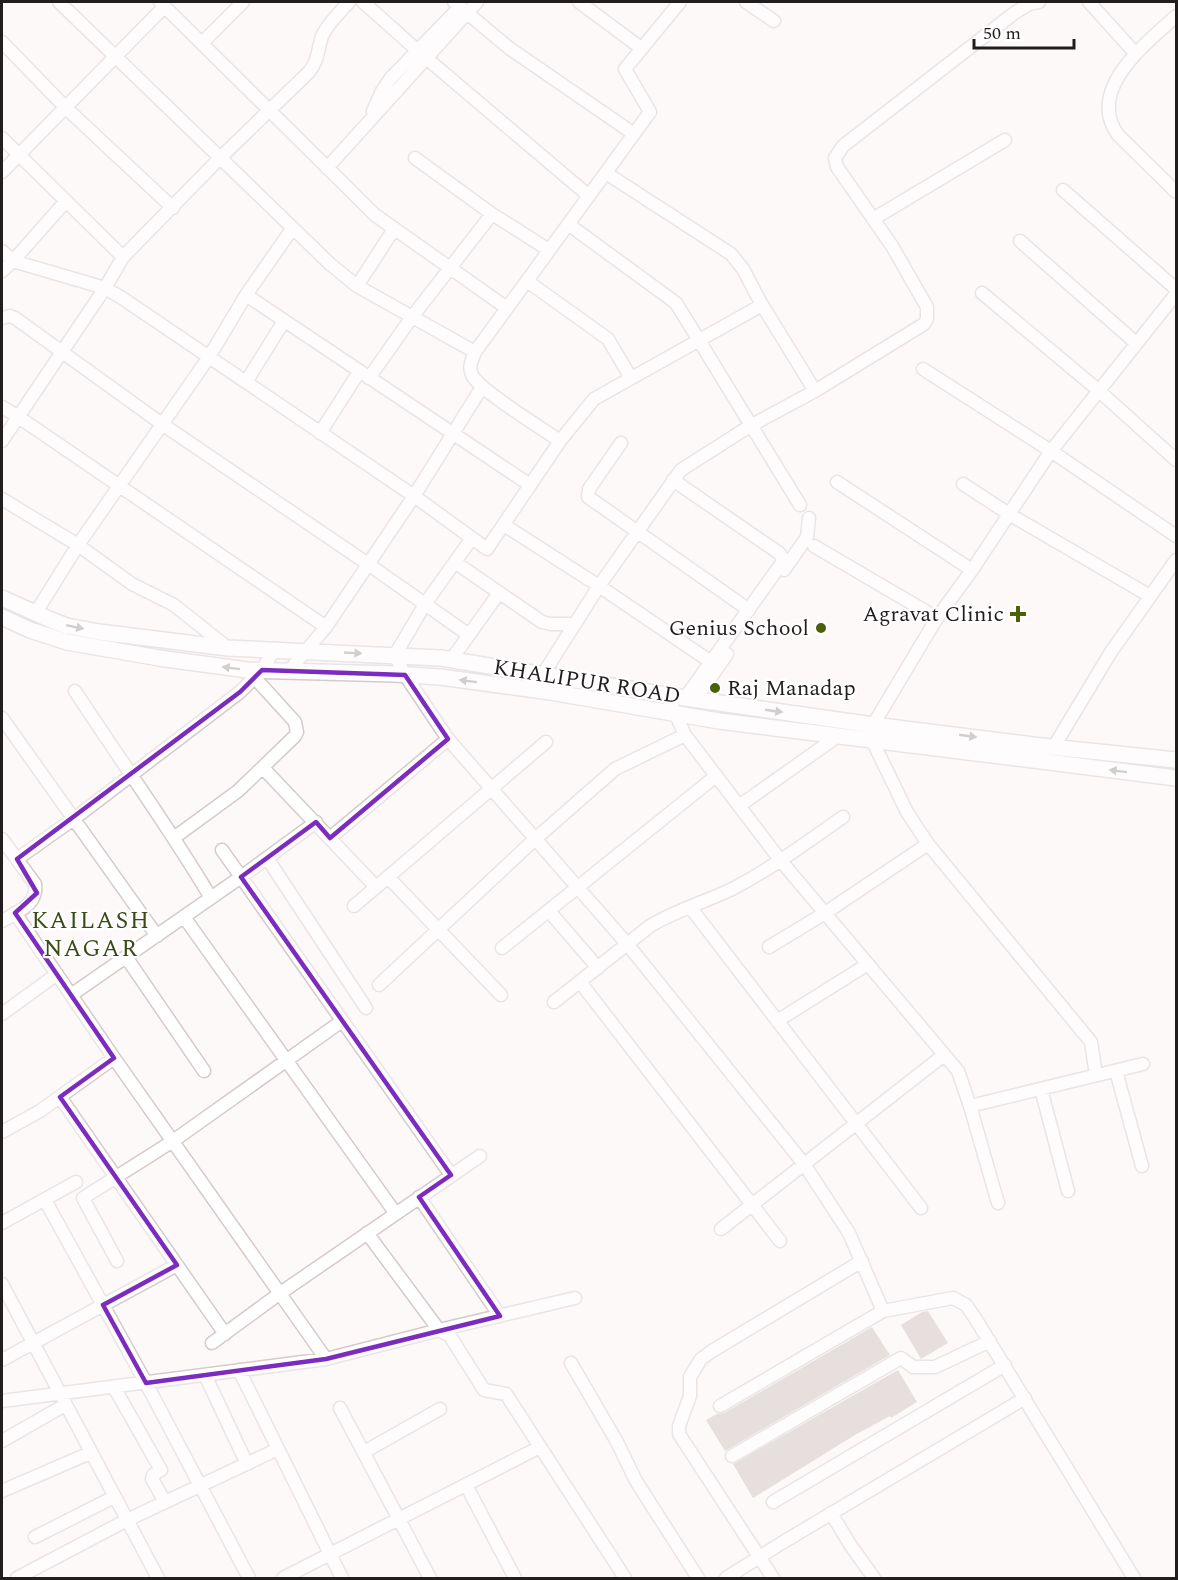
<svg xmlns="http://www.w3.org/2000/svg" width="1178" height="1580" font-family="Spectral,serif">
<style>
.building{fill:#cabebb}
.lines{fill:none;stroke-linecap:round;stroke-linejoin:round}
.minor-casing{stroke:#d6caca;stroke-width:15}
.tertiary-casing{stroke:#d6caca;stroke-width:18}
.minor{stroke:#fff;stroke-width:12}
.tertiary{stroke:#fff;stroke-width:15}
.oneway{fill:#9c9a9a}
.marked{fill:none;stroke:#7b2cbf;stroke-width:4.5;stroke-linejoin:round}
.poi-dot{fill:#4a600a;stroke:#fff;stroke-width:2}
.labels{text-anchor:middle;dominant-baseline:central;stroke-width:4.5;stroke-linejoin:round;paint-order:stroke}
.poi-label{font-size:22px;fill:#221e1e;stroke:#fff;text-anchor:end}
.street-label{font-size:22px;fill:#221e1e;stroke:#fff}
.neighbourhood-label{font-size:24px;letter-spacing:1.5px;fill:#3b4b15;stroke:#fff}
</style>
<rect width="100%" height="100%" fill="#fef9f9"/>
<path class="building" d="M928,1311L948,1343L921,1359L901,1325L922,1312Z
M872,1327L890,1355L725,1451L706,1420L717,1414L724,1413Z
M898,1370L917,1402L891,1418L890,1416L855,1435L753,1498L733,1464Z"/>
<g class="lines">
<defs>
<path id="minor" d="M59,2L330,264L357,286L475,352
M160,2L375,215L507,308
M363,2L418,51L589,196
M454,2L509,48L634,134
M579,2L641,48
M746,2L774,21
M1089,2L1135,53
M1176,16C1147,43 1085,89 1118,135L1176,192
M2,42L66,108L173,208
M202,43L243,2
M373,111L382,91L390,79L460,7
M2,138L123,257
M415,158L492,214L549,250
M327,168L477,2
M2,172L165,6
M606,173L731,254L743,269L762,305L815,391
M1063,190L1176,289
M873,219L1005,140
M568,224L676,303L800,505
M1020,241L1136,343
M2,251L13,261L105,288L122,298L414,496L487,549L560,441L594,399L762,305
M2,271L13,261L66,201
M527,281L608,339L631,378
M357,286L394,229
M982,293L1098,390L1176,460
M246,295L530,485
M2,318L10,316L15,318L162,424L368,564L469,635
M923,369L1051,451L1176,536
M369,378L412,317L492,214
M246,382L284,321
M2,407L17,416L326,627
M320,433L359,372
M2,441L105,288L123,257L219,159L309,72C318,61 318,49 322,36C328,23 340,12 349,2
M560,441C543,429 479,390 472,375C468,367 472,360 475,352L650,112L625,69L680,2
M621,443L589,489L588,497L749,610
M673,480L779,553L784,560L685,698
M837,482L972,570
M963,484L1009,514L1150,596
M2,499L78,545L132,584L174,605L228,648
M504,525L599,586L711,662
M472,538L425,604L395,655L405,675L448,739L628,945L804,1164L849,1233L883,1311
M814,546L937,618
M456,563L542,622L551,624H574
M784,570L807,537L809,518
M35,614L78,545L209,357L246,295L292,229
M451,660L499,593
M289,671L326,627L414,496L482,387
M533,690L599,586L681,470L750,426L815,391L924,324L927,319V307L892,246L837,167L835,158L843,146L1013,14L1029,4L1039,2
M75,691C120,760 169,827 211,898
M667,695L685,735L781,861L958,1071L970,1106
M695,700L727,654
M2,718L157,936
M1053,748L1111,652L1176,560
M263,768L376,887
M739,806L838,736
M175,837L238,791L295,736L297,732L295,722L255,678
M330,838L448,739
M2,839L35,884C38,905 17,912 2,921
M222,850L451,1175
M267,858L366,1008
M17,859L75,818L240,692L262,670L274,650
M388,877L501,995
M354,906L546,742
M690,907L921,1208
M549,911L598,968
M15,913L114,1058L326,1359
M184,917L396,1214
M769,947L825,913L928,844
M502,948L716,776
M126,957L204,1071
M580,982L780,1241
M379,985L534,840L615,769L685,735
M71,995L241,877L316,822
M554,1002L650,926C676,910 706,902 734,888C772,868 807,842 843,817
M2,1014L57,974
M777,1021L868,964
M1116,1071L1142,1166
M1096,1075L1091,1042L928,844L907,812L872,740L873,725L937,618L972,570L1051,451L1176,294
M1041,1089L1068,1191
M60,1097L225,1334
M2,1132L40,1111L114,1058
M419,1197L500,1316
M45,1200L146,1383L249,1578
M998,1203L970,1106L1143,1064
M2,1223L76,1182
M721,1229L944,1055
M367,1233L439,1330L450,1336L484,1390L506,1394L625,1578
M117,1261L83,1198L173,1141L342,1021
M2,1284L158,1578
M212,1343L279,1294L480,1156
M2,1360L177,1265
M571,1363L617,1442L636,1481L698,1578
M239,1370L342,1578
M205,1375L247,1464
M114,1387L161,1470L153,1475L152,1479L165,1502
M2,1401L326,1359L439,1330L575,1298
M720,1406L883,1311L953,1298L966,1305L975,1318L1134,1578
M340,1408L430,1578
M2,1441L65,1405
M364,1452L440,1409
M732,1456L901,1358L913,1367H935L990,1341
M466,1485L515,1578
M2,1491L90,1453
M773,1502L1005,1365
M831,1513L851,1546L874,1578
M35,1537L114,1497
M17,1578L127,1520L278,1449
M283,1578L540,1447
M726,1578L780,1544L1025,1398
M773,1578L679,1434V1426L690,1396V1377L701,1359L712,1351L862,1261"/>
<path id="tertiary" d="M2,598L51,620L67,626L99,632L228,648L441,658L685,698L873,725L1041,746L1176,760
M2,617L30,630L67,642L159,658L247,670L395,674L440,677L550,692L719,721L1176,778"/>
</defs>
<use href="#minor" class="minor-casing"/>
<use href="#tertiary" class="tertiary-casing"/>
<use href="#minor" class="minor"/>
<use href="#tertiary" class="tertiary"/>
</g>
<defs><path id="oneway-solid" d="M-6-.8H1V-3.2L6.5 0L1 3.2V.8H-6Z" transform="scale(1.5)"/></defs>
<g class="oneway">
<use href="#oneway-solid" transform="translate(75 627) rotate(12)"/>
<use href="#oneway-solid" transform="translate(353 653) rotate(3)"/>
<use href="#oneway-solid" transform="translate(231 668) rotate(-173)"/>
<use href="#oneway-solid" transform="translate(468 681) rotate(-173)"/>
<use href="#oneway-solid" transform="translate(774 711) rotate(8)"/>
<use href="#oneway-solid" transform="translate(968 736) rotate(8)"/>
<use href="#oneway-solid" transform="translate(1118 771) rotate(-173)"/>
</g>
<path d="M0 0H1178V1580H0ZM262,670L405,675L448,739L330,838L316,822L241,877L451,1175L419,1197L500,1316L326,1359L146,1383L103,1305L177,1265L60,1097L114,1058L15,913L37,893L17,859L240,692Z" fill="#fef9f9" fill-opacity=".55" fill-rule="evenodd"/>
<path class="marked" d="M262,670L405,675L448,739L330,838L316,822L241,877L451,1175L419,1197L500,1316L326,1359L146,1383L103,1305L177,1265L60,1097L114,1058L15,913L37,893L17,859L240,692Z"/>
<g class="poi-dot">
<path d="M1015 605h6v6h6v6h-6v6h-6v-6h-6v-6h6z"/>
<circle cx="821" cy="628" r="6"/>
<circle cx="715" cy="688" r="6"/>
</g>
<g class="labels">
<g class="poi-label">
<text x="1004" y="614">Agravat Clinic</text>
<text x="809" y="628">Genius School</text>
<text x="727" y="688" text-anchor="start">Raj Manadap</text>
</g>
<g class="street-label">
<text transform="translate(587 682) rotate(9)">KHALIPUR ROAD</text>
</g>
<g class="neighbourhood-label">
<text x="91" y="921">KAILASH<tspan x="91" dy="28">NAGAR</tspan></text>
</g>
</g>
<rect width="1178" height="1580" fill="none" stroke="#221e1e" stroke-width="6"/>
<path d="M974 39v9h100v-9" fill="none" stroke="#221e1e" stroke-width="3"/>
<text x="983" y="39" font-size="18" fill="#221e1e" stroke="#ffffff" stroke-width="4.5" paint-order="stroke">50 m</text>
</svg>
